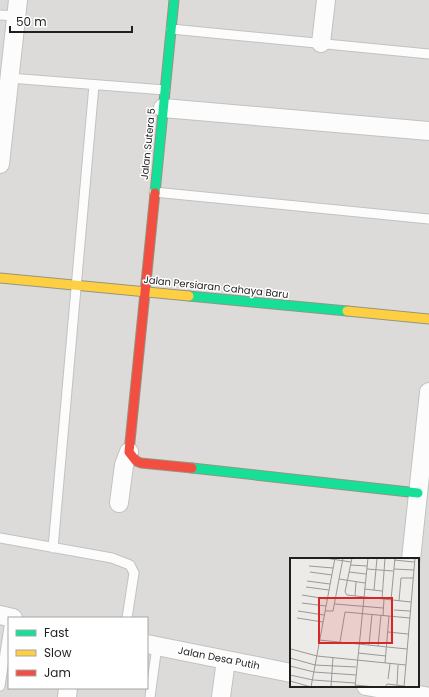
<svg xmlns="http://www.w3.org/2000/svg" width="429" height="697" font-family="Poppins,sans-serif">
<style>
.residential{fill:#dcdbd9;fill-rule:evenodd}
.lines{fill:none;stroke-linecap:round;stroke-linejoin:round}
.lane-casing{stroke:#c3c2c0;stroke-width:11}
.street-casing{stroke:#c3c2c0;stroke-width:20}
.fast-casing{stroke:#949581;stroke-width:11}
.slow-casing{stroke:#949581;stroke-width:11}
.jam-casing{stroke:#949581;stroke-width:11}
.lane{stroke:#fcfcfc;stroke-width:9}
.street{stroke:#fcfcfc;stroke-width:18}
.fast{stroke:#16e098;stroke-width:9}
.slow{stroke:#ffcf43;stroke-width:9}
.jam{stroke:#f24e42;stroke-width:9}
.labels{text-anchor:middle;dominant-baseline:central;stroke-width:3;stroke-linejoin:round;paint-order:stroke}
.street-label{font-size:10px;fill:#1f1f1f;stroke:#fff}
.inset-road{fill:none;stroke:#9b9998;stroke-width:1}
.view{fill:#d62828;fill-opacity:0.15;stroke:#d62828;stroke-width:2}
.inset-edge{fill:none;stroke:#1f1f1f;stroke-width:2}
</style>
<rect width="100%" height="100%" fill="#edebe8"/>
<path class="residential" d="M0,0H429V697H0ZM291,559H418V686H291ZM9,618H147V688H9Z"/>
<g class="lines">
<defs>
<path id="lane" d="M0,15L16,16
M171,29L429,54
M9,78L165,90
M154,192L429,219
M0,538L112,558L130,565L134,573L127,618
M53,548L94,85
M0,686L9,627
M150,697L157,646"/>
<path id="street" d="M321,43L326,0
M163,108L429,131
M0,164L18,0
M119,503L124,465L129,452
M411,559L429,392
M0,615L13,618
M147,644L291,673
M366,686L429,697
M67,697L68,688
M221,697L226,660"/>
<path id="fast" d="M155,193L174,0
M189,296L347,311
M192,468L418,493"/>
<path id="slow" d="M0,278L189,296
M347,311L429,319"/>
<path id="jam" d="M155,193L129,452L136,461L141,463L192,468"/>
</defs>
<use href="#lane" class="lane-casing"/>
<use href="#street" class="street-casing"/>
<use href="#fast" class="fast-casing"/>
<use href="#slow" class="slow-casing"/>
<use href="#jam" class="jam-casing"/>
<use href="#lane" class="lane"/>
<use href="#street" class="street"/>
<use href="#fast" class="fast"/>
<use href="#slow" class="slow"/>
<use href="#jam" class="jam"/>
</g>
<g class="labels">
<g class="street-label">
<text transform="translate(148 144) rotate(-84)">Jalan Sutera 5</text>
<text transform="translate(216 287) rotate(6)">Jalan Persiaran Cahaya Baru</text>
<text transform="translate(219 658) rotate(11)">Jalan Desa Putih</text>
</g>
</g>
<g transform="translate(290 558)">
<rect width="129" height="129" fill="#edebe8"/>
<path class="inset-road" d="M35,0L61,4M62,0L55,34L57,37L121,44M104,2L124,4M60,7L77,8M19,8L43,10M77,11L103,13M104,11L124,12M20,14L42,17M59,14L76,16M49,21L75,25M17,23L40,26M16,29L39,32M74,31L92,33M84,32L87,0M12,37L37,41M65,38L66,24M92,41L95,0M101,42L105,0M109,43L111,20H123M12,45L36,48M45,46L93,50M104,52L120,53M8,53L34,57M35,53H43L53,0M93,58L94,41M7,60L33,64M98,74L118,76M29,82L117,91M50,84L55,54L120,60M79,87L82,56M88,88L91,57M1,91L27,98L116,107M68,95L96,98M0,100L25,107L66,109M95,105L99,58M0,108L24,114L66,117M0,117L23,122L65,125M98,121L100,106M0,123L21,129M65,127L85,129M107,127L108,107M21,129L45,0M41,129L43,99M65,129L78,0M95,129L97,126L114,128M114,129L125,0"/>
<path class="view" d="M29,40H102V85H29Z"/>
<rect width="129" height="129" class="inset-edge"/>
</g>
<rect x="8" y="617" width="140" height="72" fill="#ffffff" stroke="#a5a5a5"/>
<rect x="16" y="630" width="20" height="6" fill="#16e098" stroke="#a5a5a5"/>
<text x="44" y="637" font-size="12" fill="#1f1f1f">Fast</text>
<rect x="16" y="650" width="20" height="6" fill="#ffcf43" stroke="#a5a5a5"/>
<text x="44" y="657" font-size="12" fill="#1f1f1f">Slow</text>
<rect x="16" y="670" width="20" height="6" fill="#f24e42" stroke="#a5a5a5"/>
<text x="44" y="677" font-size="12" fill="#1f1f1f">Jam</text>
<path d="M10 26v6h122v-6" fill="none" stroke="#1f1f1f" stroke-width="2"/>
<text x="16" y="26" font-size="12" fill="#1f1f1f" stroke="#ffffff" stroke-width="3" paint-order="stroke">50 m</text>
</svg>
